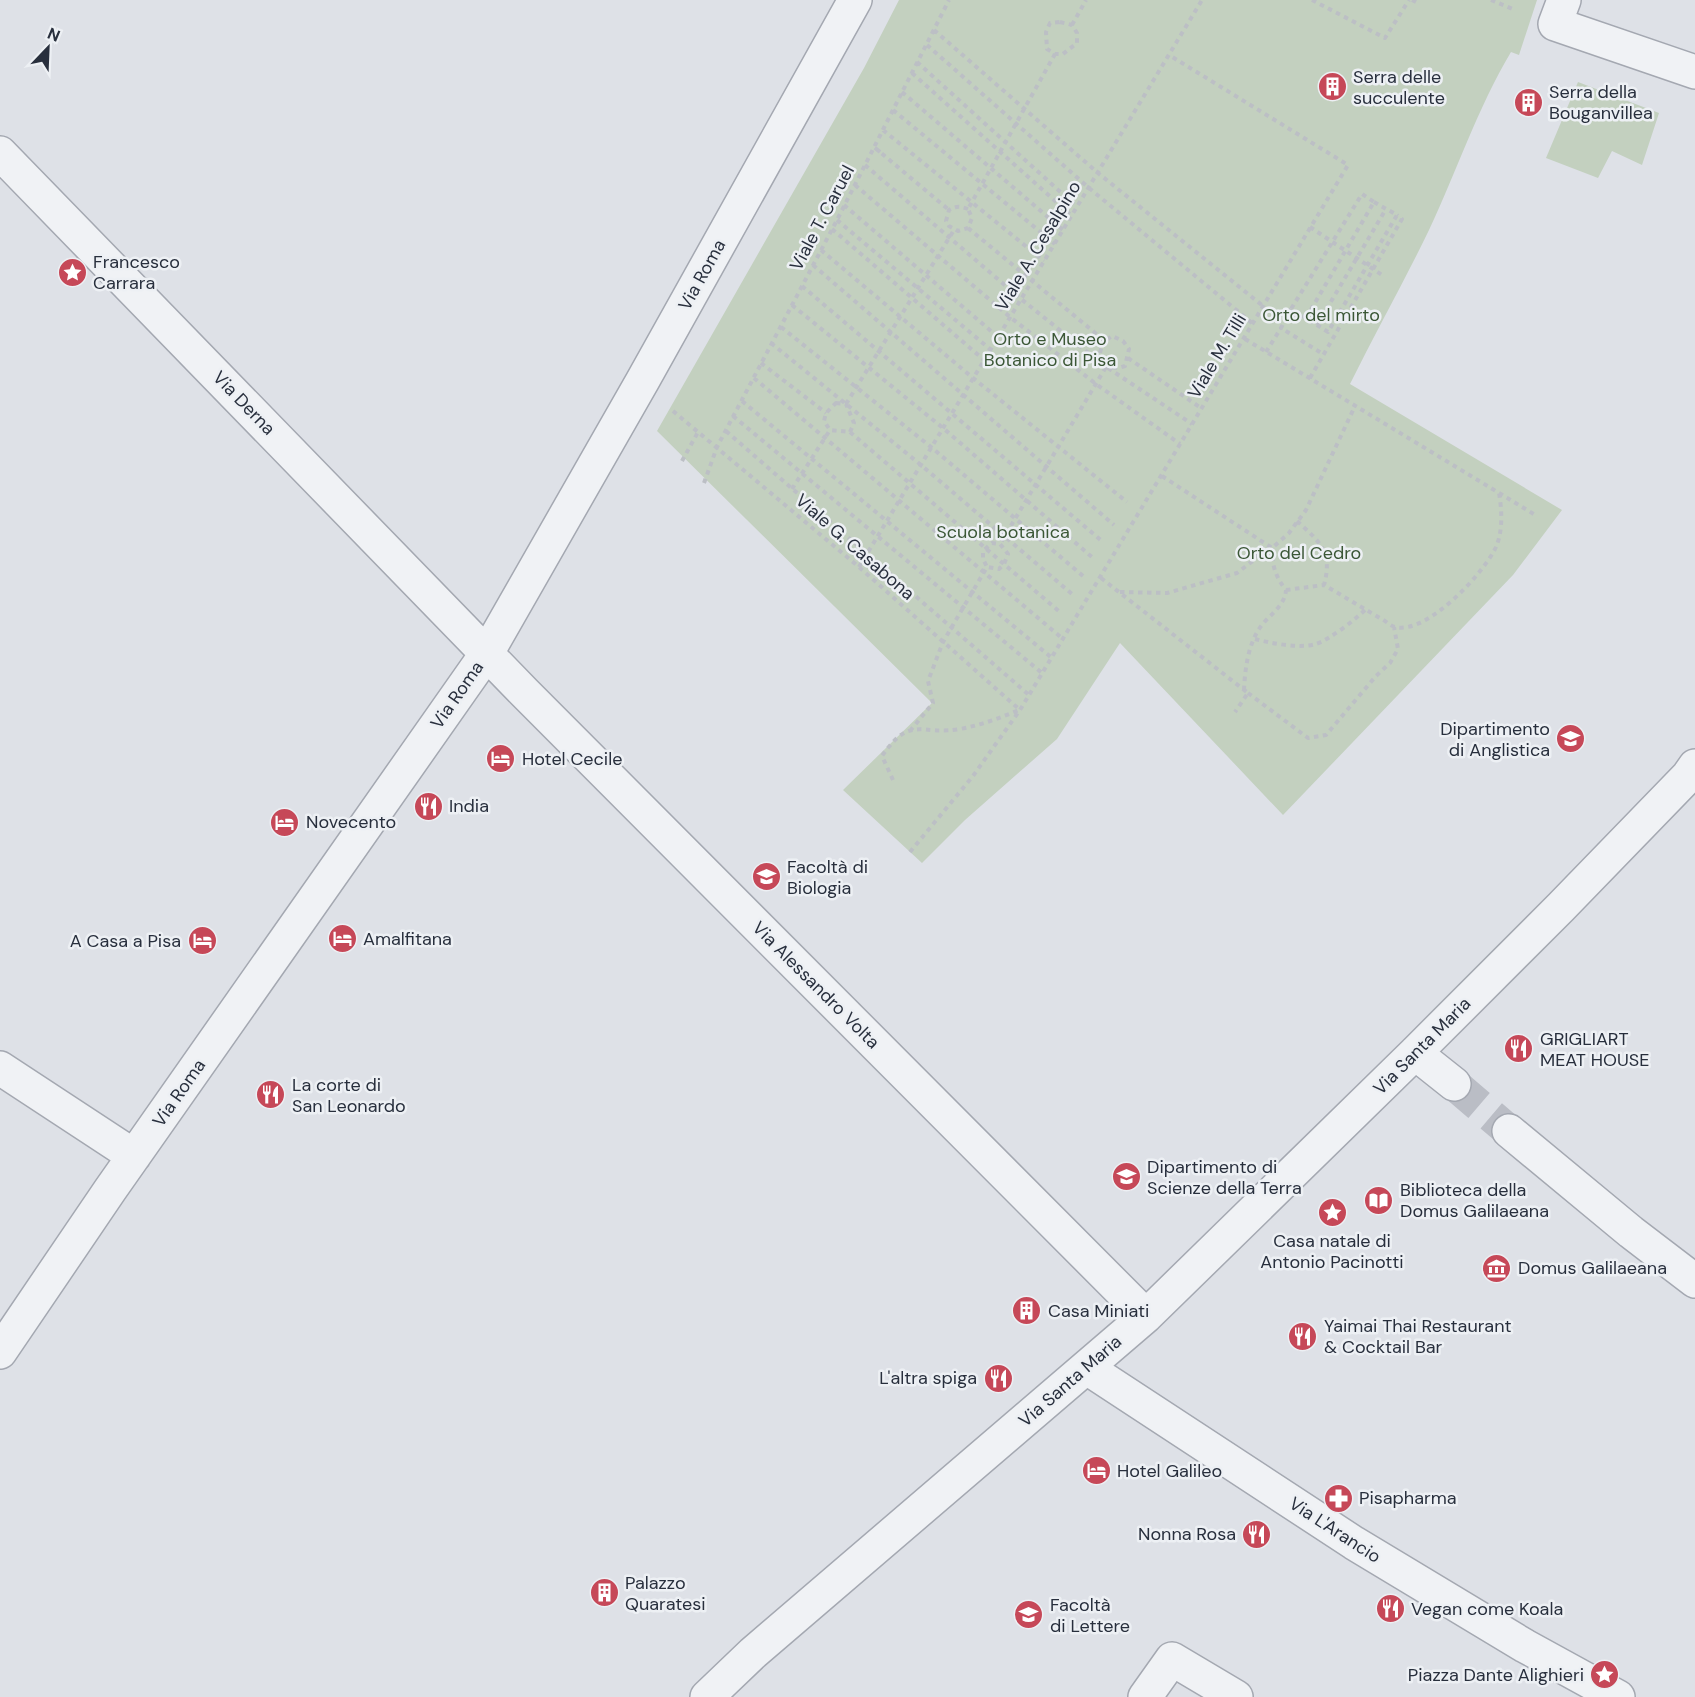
<svg xmlns="http://www.w3.org/2000/svg" width="1695" height="1697" font-family="'DM Sans',sans-serif">
<style>
.green{fill:#c3d0bf}
.lines{fill:none;stroke-linecap:round;stroke-linejoin:round}
.street-tunnel{stroke:#babdc5;stroke-width:33;stroke-dasharray:33 16;stroke-linecap:butt}
.street-casing{stroke:#a4a8b1;stroke-width:36}
.path{stroke:#bcbfc5;stroke-width:4;stroke-dasharray:4.5 4.5;stroke-linecap:butt}
.street{stroke:#f0f2f5;stroke-width:33}
.labels{text-anchor:middle;dominant-baseline:central;stroke-width:5;stroke-linejoin:round;paint-order:stroke}
.poi-label{font-size:18px;fill:#282f3d;stroke:#edf0f4;text-anchor:start}
.street-label{font-size:18px;fill:#282f3d;stroke:#edf0f4}
.park-label{font-size:18px;fill:#3b5736;stroke:#edf0f4}
</style>
<rect width="100%" height="100%" fill="#dee1e7"/>
<path class="green" d="M899,0H1537L1519,55L1511,52C1477,109 1457,171 1429,230C1404,282 1375,333 1350,384L1562,510L1513,575L1283,815L1120,643L1057,739L965,820L922,863L843,790L932,703L657,431L864,68Z
M1578,82L1659,113L1642,165L1612,151L1598,178L1546,158Z"/>
<g class="lines">
<path class="street-tunnel" d="M1454,1084L1509,1131"/>
<defs>
<path id="street" d="M1564,0L1555,24L1695,72
M0,153L524,692L1146,1316
M1415,1053L1454,1084
M0,1068L134,1156
M1509,1131L1631,1232L1695,1281
M0,1352L110,1190L487,653L643,380L855,0
M1087,1368L1354,1543L1525,1646L1618,1697
M707,1697L753,1653L1146,1316L1415,1053L1561,907L1688,776L1695,766
M1145,1697L1172,1659L1236,1697"/>
</defs>
<use href="#street" class="street-casing"/>
<path class="path" d="M1312,0L1385,38L1409,0
M1412,0L1416,2
M1491,0L1515,10
M1060,22L1072,25L1077,33V43L1063,54H1055L1047,49L1046,32L1050,23Z
M1072,25L1086,0
M934,30L1098,173L1263,306
M927,45L1089,188L1252,323
M917,62L1077,207
M912,73L1072,216
M902,92L1063,230
M893,110L1055,244
M883,130L1044,261
M880,152L874,147L949,210
M865,165L1021,299L1106,367L1000,544
M855,185L1010,317L1096,384L1180,444
M1374,202L1397,215L1328,332L1306,318Z
M844,205L998,337
M968,209C960,206 956,206 949,210L946,221L949,226L958,231L968,228L972,218L968,209L1055,54
M837,220L991,350
M1310,227L1382,275
M968,228L1105,341L1112,336L1123,341L1129,349L1125,366L1119,368L1106,367C1097,357 1099,352 1105,341
M832,229L984,360
M821,250L973,378L1127,502
M813,265L1114,525
M802,286L1103,542
M792,305L943,428L1093,558
M1291,309L1281,328L1323,354
M1306,318L1291,309L1362,194L1374,202
M1317,325L1386,209
M781,327L931,447L1083,576
M1245,339L1537,516
M771,343L921,465L1072,594
M1266,352L1281,328
M1128,358L1201,408
M761,363L826,413
M1108,368L1192,424
M754,378L1063,639
M1310,378L1402,219L1397,215
M742,401L1052,658
M836,403L846,404L854,423L850,432L830,430L824,421L826,413Z
M846,404L954,230
M673,411L859,567L1020,710
M733,416L1042,673
M726,431L1029,695
M850,432L1061,613
M682,461L698,432
M1162,476L1272,548L1289,533L1306,510L1355,406
M704,483L717,447L837,220L949,0
M792,489L830,430
M1297,521C1320,542 1333,552 1324,585C1343,596 1361,607 1380,618C1385,620 1390,626 1395,627C1427,635 1484,573 1496,547C1503,531 1502,510 1499,493
M859,567L1202,0
M1101,578L1248,693L1235,712
M1286,590L1324,585
M1120,592L1167,593L1237,573L1254,560L1265,545
M1255,639C1270,643 1300,649 1316,644C1329,640 1356,619 1366,609
M1244,690C1245,669 1248,646 1259,629C1268,615 1285,607 1286,590C1275,576 1272,565 1272,548
M1248,693L1308,738L1326,735L1376,676L1390,663L1398,649L1394,627
M910,731L933,703L928,681L943,642L987,567L983,559V551L992,543L1000,544L1008,554L1004,564L999,569L987,567
M893,780L882,756C911,714 921,736 960,729C981,725 1000,718 1019,710
M910,852L973,776L1020,710L1348,165L1169,55"/>
<use href="#street" class="street"/>
</g>
<defs>
<symbol id="building-disc" viewBox="-11 -11 22 22"><circle r="9.5" fill="#c64858" stroke="#edf0f4"/><path d="M-4-6H4V6H1V3H-1V6H-4ZM-2.5-4.3h1.7v1.8h-1.7ZM.8-4.3h1.7v1.8H.8ZM-2.5-1h1.7V.8h-1.7ZM.8-1h1.7V.8H.8Z" fill="#fff"/></symbol>
<symbol id="sight-disc" viewBox="-11 -11 22 22"><circle r="9.5" fill="#c64858" stroke="#edf0f4"/><path d="M0-6L1.8-2.2L6-1.7L2.9 1.2L3.7 5.4L0 3.3L-3.7 5.4L-2.9 1.2L-6-1.7L-1.8-2.2Z" fill="#fff"/></symbol>
<symbol id="university-disc" viewBox="-11 -11 22 22"><circle r="9.5" fill="#c64858" stroke="#edf0f4"/><path d="M0-5L7-2L0 1L-7-2ZM-4 1L0 2.5L4 1V4Q0 6-4 4Z" fill="#fff"/></symbol>
<symbol id="hotel-disc" viewBox="-11 -11 22 22"><circle r="9.5" fill="#c64858" stroke="#edf0f4"/><path d="M-6-4.5h1.5V1H6V5H4.5V3h-9V5H-6ZM-4 0a1.8 1.8 0 1 1 3.6 0ZM.5 0V-2.5h3Q6-2.5 6 0Z" fill="#fff"/></symbol>
<symbol id="restaurant-disc" viewBox="-11 -11 22 22"><circle r="9.5" fill="#c64858" stroke="#edf0f4"/><path d="M-5-6h1v4h1v-4h1v4h1v-4h1v5L-1.5 .5V6h-2V.5L-5-1ZM5-6V6H3V1.5H1.5Q1.5-4 5-6Z" fill="#fff"/></symbol>
<symbol id="library-disc" viewBox="-11 -11 22 22"><circle r="9.5" fill="#c64858" stroke="#edf0f4"/><path d="M-6-4Q-3-5.5-.7-3.5V5Q-3 3-6 4ZM6-4Q3-5.5 .7-3.5V5Q3 3 6 4Z" fill="#fff"/></symbol>
<symbol id="museum-disc" viewBox="-11 -11 22 22"><circle r="9.5" fill="#c64858" stroke="#edf0f4"/><path d="M0-6L6-3V-2H-6V-3ZM-5-1h2V3h-2ZM-1-1h2V3h-2ZM3-1h2V3H3ZM-6 4H6V6H-6Z" fill="#fff"/></symbol>
<symbol id="pharmacy-disc" viewBox="-11 -11 22 22"><circle r="9.5" fill="#c64858" stroke="#edf0f4"/><path d="M-2-6h4v4h4v4h-4v4h-4v-4h-4v-4h4Z" fill="#fff"/></symbol>
</defs>
<g fill-rule="evenodd">
<use href="#building-disc" x="1316" y="70" width="33" height="33"/>
<use href="#building-disc" x="1512" y="86" width="33" height="33"/>
<use href="#sight-disc" x="56" y="256" width="33" height="33"/>
<use href="#university-disc" x="1554" y="722" width="33" height="33"/>
<use href="#hotel-disc" x="484" y="742" width="33" height="33"/>
<use href="#restaurant-disc" x="412" y="790" width="33" height="33"/>
<use href="#hotel-disc" x="268" y="806" width="33" height="33"/>
<use href="#university-disc" x="750" y="860" width="33" height="33"/>
<use href="#hotel-disc" x="326" y="922" width="33" height="33"/>
<use href="#hotel-disc" x="186" y="924" width="33" height="33"/>
<use href="#restaurant-disc" x="1502" y="1032" width="33" height="33"/>
<use href="#restaurant-disc" x="254" y="1078" width="33" height="33"/>
<use href="#university-disc" x="1110" y="1160" width="33" height="33"/>
<use href="#library-disc" x="1362" y="1184" width="33" height="33"/>
<use href="#sight-disc" x="1316" y="1196" width="33" height="33"/>
<use href="#museum-disc" x="1480" y="1252" width="33" height="33"/>
<use href="#building-disc" x="1010" y="1294" width="33" height="33"/>
<use href="#restaurant-disc" x="1286" y="1320" width="33" height="33"/>
<use href="#restaurant-disc" x="982" y="1362" width="33" height="33"/>
<use href="#hotel-disc" x="1080" y="1454" width="33" height="33"/>
<use href="#pharmacy-disc" x="1322" y="1482" width="33" height="33"/>
<use href="#restaurant-disc" x="1240" y="1518" width="33" height="33"/>
<use href="#building-disc" x="588" y="1576" width="33" height="33"/>
<use href="#restaurant-disc" x="1374" y="1592" width="33" height="33"/>
<use href="#university-disc" x="1012" y="1598" width="33" height="33"/>
<use href="#sight-disc" x="1588" y="1658" width="33" height="33"/>
</g>
<g class="labels">
<g class="poi-label">
<text x="1353" y="77">Serra delle<tspan x="1353" dy="21">succulente</tspan></text>
<text x="1549" y="92">Serra della<tspan x="1549" dy="21">Bouganvillea</tspan></text>
<text x="93" y="262">Francesco<tspan x="93" dy="21">Carrara</tspan></text>
<text x="1550" y="729" text-anchor="end">Dipartimento<tspan x="1550" dy="21">di Anglistica</tspan></text>
<text x="522" y="759">Hotel Cecile</text>
<text x="449" y="806">India</text>
<text x="306" y="822">Novecento</text>
<text x="787" y="867">Facoltà di<tspan x="787" dy="21">Biologia</tspan></text>
<text x="363" y="939">Amalfitana</text>
<text x="181" y="941" text-anchor="end">A Casa a Pisa</text>
<text x="1540" y="1039">GRIGLIART<tspan x="1540" dy="21">MEAT HOUSE</tspan></text>
<text x="292" y="1085">La corte di<tspan x="292" dy="21">San Leonardo</tspan></text>
<text x="1147" y="1167">Dipartimento di<tspan x="1147" dy="21">Scienze della Terra</tspan></text>
<text x="1400" y="1190">Biblioteca della<tspan x="1400" dy="21">Domus Galilaeana</tspan></text>
<text x="1332" y="1241" text-anchor="middle">Casa natale di<tspan x="1332" dy="21">Antonio Pacinotti</tspan></text>
<text x="1518" y="1268">Domus Galilaeana</text>
<text x="1048" y="1311">Casa Miniati</text>
<text x="1324" y="1326">Yaimai Thai Restaurant<tspan x="1324" dy="21">&amp; Cocktail Bar</tspan></text>
<text x="977" y="1378" text-anchor="end">L'altra spiga</text>
<text x="1117" y="1471">Hotel Galileo</text>
<text x="1359" y="1498">Pisapharma</text>
<text x="1236" y="1534" text-anchor="end">Nonna Rosa</text>
<text x="625" y="1583">Palazzo<tspan x="625" dy="21">Quaratesi</tspan></text>
<text x="1050" y="1605">Facoltà<tspan x="1050" dy="21">di Lettere</tspan></text>
<text x="1411" y="1609">Vegan come Koala</text>
<text x="1584" y="1675" text-anchor="end">Piazza Dante Alighieri</text>
</g>
<g class="street-label">
<text transform="translate(822 218) rotate(-62)">Viale T. Caruel</text>
<text transform="translate(1038 246) rotate(-59)">Viale A. Cesalpino</text>
<text transform="translate(702 275) rotate(-61)">Via Roma</text>
<text transform="translate(1217 356) rotate(-59)">Viale M. Tilli</text>
<text transform="translate(244 403) rotate(46)">Via Derna</text>
<text transform="translate(855 547) rotate(41)">Viale G. Casabona</text>
<text transform="translate(457 695) rotate(-55)">Via Roma</text>
<text transform="translate(816 985) rotate(45)">Via Alessandro Volta</text>
<text transform="translate(1422 1046) rotate(-45)">Via Santa Maria</text>
<text transform="translate(179 1093) rotate(-55)">Via Roma</text>
<text transform="translate(1070 1381) rotate(-41)">Via Santa Maria</text>
<text transform="translate(1335 1530) rotate(33)">Via L'Arancio</text>
</g>
<g class="park-label">
<text x="1321" y="315">Orto del mirto</text>
<text x="1050" y="339">Orto e Museo<tspan x="1050" dy="21">Botanico di Pisa</tspan></text>
<text x="1003" y="532">Scuola botanica</text>
<text x="1299" y="553">Orto del Cedro</text>
</g>
</g>
<g transform="translate(48 48) rotate(23)" stroke="#edf0f4" stroke-width="4.5" paint-order="stroke">
<path d="M0-4.5L10 22L0 15L-10 22Z" fill="#282f3d"/>
<text y="-9" font-size="16" font-weight="bold" text-anchor="middle" fill="#282f3d">N</text>
</g>
</svg>
